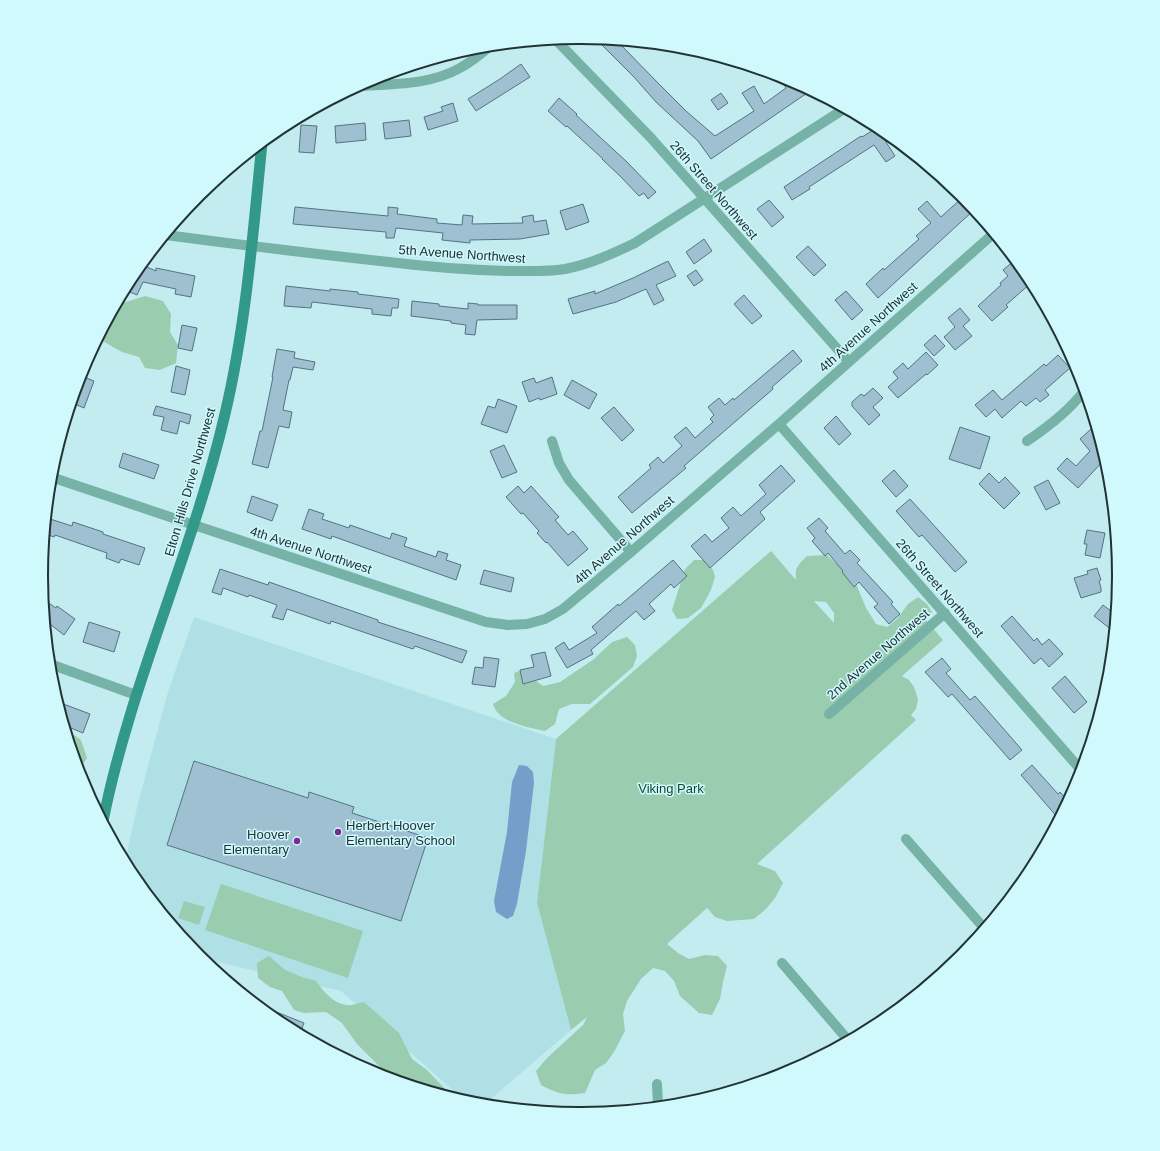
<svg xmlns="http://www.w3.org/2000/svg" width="1160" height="1151" font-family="Arial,sans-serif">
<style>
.built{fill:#aee0e6}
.green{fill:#9acdaf;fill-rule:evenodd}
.water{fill:#759eca}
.building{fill:#9ec0d0;stroke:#547382}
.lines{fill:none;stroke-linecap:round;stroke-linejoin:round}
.minor{stroke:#77b2a7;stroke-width:10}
.secondary{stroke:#32988a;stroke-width:11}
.poi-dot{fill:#812794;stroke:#d0f9fe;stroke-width:1.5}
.labels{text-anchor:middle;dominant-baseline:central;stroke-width:3;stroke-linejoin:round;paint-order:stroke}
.street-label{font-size:13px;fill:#223334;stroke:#d0f9fe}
.park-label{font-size:13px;fill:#174730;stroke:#d0f9fe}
.poi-label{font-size:13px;fill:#223334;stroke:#d0f9fe;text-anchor:start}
.rim{fill:none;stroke:#223334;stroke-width:2}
</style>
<rect width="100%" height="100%" fill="#c3ecf1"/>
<path class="built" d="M194,617L556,739L537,903L571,1030L484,1105L475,1104L465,1101L341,991L201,958L132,874L125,862L138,803L168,692Z"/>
<path class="green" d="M145,296L163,301L171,314L170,332L178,345L176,363L160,370L145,368L139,357L122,352L99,339L120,299L126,302Z
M771,551L796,580C795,567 797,566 807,556L827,555L839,566L857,586L866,608L876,624L887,627L897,619L908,604L918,597L927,604L932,612L926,620L943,640L902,676L909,680L914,687L918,699L916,709L911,715L916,720L757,864L775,871L783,883L775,898L766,909L754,919L727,921L715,917L707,908L667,944L678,953L689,959L705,955L718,956L727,966L723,982L720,999L712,1015L699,1013L680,996L674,981L665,971L653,968L641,979L627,1001L623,1014L625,1031L614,1052L606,1063L595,1070L585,1093C565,1096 558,1094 541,1085L536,1071L547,1058L583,1025L587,1017L571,1030L537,903L556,739ZM814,601L826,602L834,613V623Z
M694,560H704L713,570L715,577L711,590L701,608L688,618L677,619L672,610L685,569Z
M627,637L635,645L637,656L633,667L590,704H572L559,709L555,724L545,731C531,728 508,724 498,713C496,711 494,707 493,704L506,696L515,682L514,673L524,669L531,677L543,686L560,682L594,659L612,642Z
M67,730L81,740L87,758L79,770Z
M221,884L363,931L348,978L205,930Z
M184,901L205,907L199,925L178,918Z
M269,956L285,970L302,977L316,981C324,992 336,1007 352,1005C356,1004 360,1003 364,1002L399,1033L412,1059L427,1070L453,1097L381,1075L380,1067L357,1044L342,1023L326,1012L304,1013L294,1010L282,991L270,987L258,978L257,963Z"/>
<path class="water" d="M519,765L527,766L533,772L534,783L526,851L517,904L513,916L507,919L496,912L494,901L507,832L512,782Z"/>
<path class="building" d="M595,38L617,41L658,83L686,111L715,136L754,111L742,93L754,86L764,104L786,88L777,75L786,78L810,91L711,159L698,141L656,102L633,76Z
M521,64L530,77L476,111L468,99L500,79Z
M721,93L728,103L718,110L711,100Z
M559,98L577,114L576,115L627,162L656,192L648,199L644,193L639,196L621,177L602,159H603L567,126L566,127L548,111Z
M453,103L458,121L428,130L424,117L443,111L441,107Z
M409,120L411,136L385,139L383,123Z
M365,123L366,140L336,143L335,126Z
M301,125L317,126L314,153L299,152Z
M878,127L889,136L884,139L895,156L886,162L874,145L809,187L810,189L792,200L784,187L861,136L862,137Z
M963,197L974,210L878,298L866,284L883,268L884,270L919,239L916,236L931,223L918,209L927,201L941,217Z
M769,200L784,217L772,227L757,209Z
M583,204L589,222L566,230L560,211Z
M295,207L388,216V207L398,208L397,214L437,219V223L462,225L463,215L473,216L472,224L523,223L522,217L533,215L534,222L546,220L549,234L520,239L470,240V243L442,240L443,233L396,228L394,238H386V232L293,224Z
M704,239L712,251L694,264L686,252Z
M808,246L826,265L814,276L796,257Z
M1015,260L1028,277L1031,283L1006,305L1008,307L992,321L978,306L1001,285L1000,283L1008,276L1003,270Z
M668,261L676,276L656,285L664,300L654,305L646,289L616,302L573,314L568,299L595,291V294L633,278Z
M142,265L156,271V268L195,276L191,297L175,294L176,289L143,282L137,295L125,290L132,276Z
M696,270L703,280L694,286L687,276Z
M286,286L330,291V289L358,292V294L399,299L398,308H392L391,316L372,314V309L312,302L311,308L284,306Z
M846,291L863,310L852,320L835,300Z
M744,295L762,316L752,324L734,304Z
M412,301L439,304V306L468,309V303L478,304V305H517V319L477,320L475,335L465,334L466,325L451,323V321L411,316Z
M960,308L970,320L963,326L972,336L955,350L944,337L955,327L948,318Z
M182,325L197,328L192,351L178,348Z
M935,335L945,346L934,356L924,345Z
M277,349L295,352L294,358L315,362L313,370L293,367L290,380H289L283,410L292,412L289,428L279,426L268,468L252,464L260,431H262L273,377H272Z
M793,350L802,361L772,387L773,389L684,466L686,468L632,513L618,497L651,468L649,465L658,457L663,463L682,446L674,437L686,427L695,438L713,422L710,419L714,415L708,407L719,398L725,405L733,398L734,400Z
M926,352L938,365L927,375L926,374L898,398L888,387L898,378L893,372L903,363L908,369Z
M1058,355L1070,368L1045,390L1049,395L1040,402L1036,398L1026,406L1021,401L1002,418L995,409L986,417L975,405L993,390L1002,400L1044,364L1046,366Z
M176,366L190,370L185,395L171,392Z
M81,376L94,381L84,408L72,403Z
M552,377L557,394L540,400L539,398L529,402L522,382L534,378L536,383Z
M572,380L597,394L589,409L564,395Z
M873,388L883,398L873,407L880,415L869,425L852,406V402L861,394L864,396Z
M498,399L517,406L507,433L481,424L488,406L495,408Z
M156,406L191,415L189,424L180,421L177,434L161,430L164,417L153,415Z
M614,407L634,430L622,441L601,418Z
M836,416L851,434L839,445L824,428Z
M960,427L990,437L980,469L949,459Z
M1091,429L1098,436L1105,459L1078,488L1057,469L1067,458L1076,466L1090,451L1080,439Z
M504,445L517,472L502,478L490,451Z
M123,453L159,465L154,479L119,467Z
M781,465L795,481L760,512L765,519L710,568L691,546L705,534L712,542L729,528L721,518L733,507L741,516L766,494L759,485Z
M894,470L908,486L896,497L882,481Z
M989,473L999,483L1005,477L1020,493L1004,509L979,484Z
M1048,480L1060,503L1046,510L1034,487Z
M518,486L524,493L531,486L559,517L555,520L568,535L573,531L588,549L568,566L547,542L546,543L537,533L539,531L523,513L521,514L506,497Z
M252,496L278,505L272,521L247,512Z
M910,499L967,562L955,572L922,535L919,537L896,511Z
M309,509L324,514L322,519L349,528L350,525L390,539L392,533L407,538L404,546L436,557L438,551L448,554L446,560L461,565L456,580L332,536L331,539L302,529Z
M47,518L72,526L73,522L103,532V534L145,548L139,565L121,559L119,563L106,558L107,553L55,535L54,537L46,534Z
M819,518L828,528L825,531L845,554L850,550L860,560L857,563L893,602L891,604L900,614L889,624L874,607L878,604L859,582L854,587L842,572L843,571L828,553L825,556L812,541L815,538L807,528Z
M1087,530L1105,533L1100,558L1085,555L1087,544H1084Z
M673,560L687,576L674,588L671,584L649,604L655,611L644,620L636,611L591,650L593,654L567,668L555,648L564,642L569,650L597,633L592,627L618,604L619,606Z
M1097,568L1101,580L1099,581L1101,588V592L1081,598L1074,578L1088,574L1087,571Z
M220,569L268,585L269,582L378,620V622L467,651L462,663L415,646L413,649L331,621L330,624L287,609L283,620L272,617L277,605L249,595L248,597L223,588L221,595L212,592Z
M484,570L514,578L511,592L480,584Z
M44,600L56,608L57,606L75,619L64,635L46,621Z
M1103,605L1115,614L1113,631L1094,616Z
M1012,616L1034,641L1037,638L1042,645L1049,639L1063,654L1049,667L1041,658L1034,664L1001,626Z
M89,622L120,632L114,652L83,642Z
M545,652L551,676L523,684L520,670L534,667L531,655Z
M484,657L499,659L495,687L472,684L475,667L483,668Z
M942,658L951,669L946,673L970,700L975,696L1022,750L1010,760L952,694L948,697L925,672Z
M1065,676L1087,702L1074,713L1052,688Z
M58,702L90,714L83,733L66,726Z
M194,761L308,798L309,792L354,807L352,813L428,838L401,921L167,845Z
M1032,765L1058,794L1060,792L1067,800L1058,818L1021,775Z
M264,1007L304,1023L300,1033L281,1023L263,1009Z"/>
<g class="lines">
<path class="minor" d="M555,39L651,138L849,362
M359,86C393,84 430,85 460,68C471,62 481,54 490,46
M166,235C241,245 315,254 389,262C429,267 467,270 507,271C526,271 546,272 565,269C590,264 612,254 635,243L844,109
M779,424L1081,770
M552,441L559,463L569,480L631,552
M1027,441C1048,427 1068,412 1084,391
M51,477L194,525L486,622L508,625L527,624L545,619L563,609L631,552L779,424L993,234
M50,664L136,695
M829,714L945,613
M906,839L984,928
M782,963L848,1040
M657,1084L658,1106"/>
<path class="secondary" d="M103,821C131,681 193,552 225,414C246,325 253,233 262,143"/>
</g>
<g class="poi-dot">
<circle cx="338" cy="832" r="4"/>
<circle cx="297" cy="841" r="4"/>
</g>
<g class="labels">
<g class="street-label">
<text transform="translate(714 190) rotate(49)">26th Street Northwest</text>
<text transform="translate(462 254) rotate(4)">5th Avenue Northwest</text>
<text transform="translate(868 327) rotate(-42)">4th Avenue Northwest</text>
<text transform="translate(190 482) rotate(-74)">Elton Hills Drive Northwest</text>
<text transform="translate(624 540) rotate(-41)">4th Avenue Northwest</text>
<text transform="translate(311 550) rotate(18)">4th Avenue Northwest</text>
<text transform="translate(940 588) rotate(49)">26th Street Northwest</text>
<text transform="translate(878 654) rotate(-41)">2nd Avenue Northwest</text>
</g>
<g class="park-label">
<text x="671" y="788">Viking Park</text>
</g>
<g class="poi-label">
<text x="346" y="825">Herbert Hoover<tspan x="346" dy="15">Elementary School</tspan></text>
<text x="289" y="834" text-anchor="end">Hoover<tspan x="289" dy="15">Elementary</tspan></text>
</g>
</g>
<path d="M0 0H1160V1151H0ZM579 44H581A531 531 0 0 1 1112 575V576A531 531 0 0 1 581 1107H579A531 531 0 0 1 48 576V575A531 531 0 0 1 579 44Z" fill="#d0f9fe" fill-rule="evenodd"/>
<path class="rim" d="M579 44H581A531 531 0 0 1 1112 575V576A531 531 0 0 1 581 1107H579A531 531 0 0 1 48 576V575A531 531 0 0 1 579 44Z"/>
</svg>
